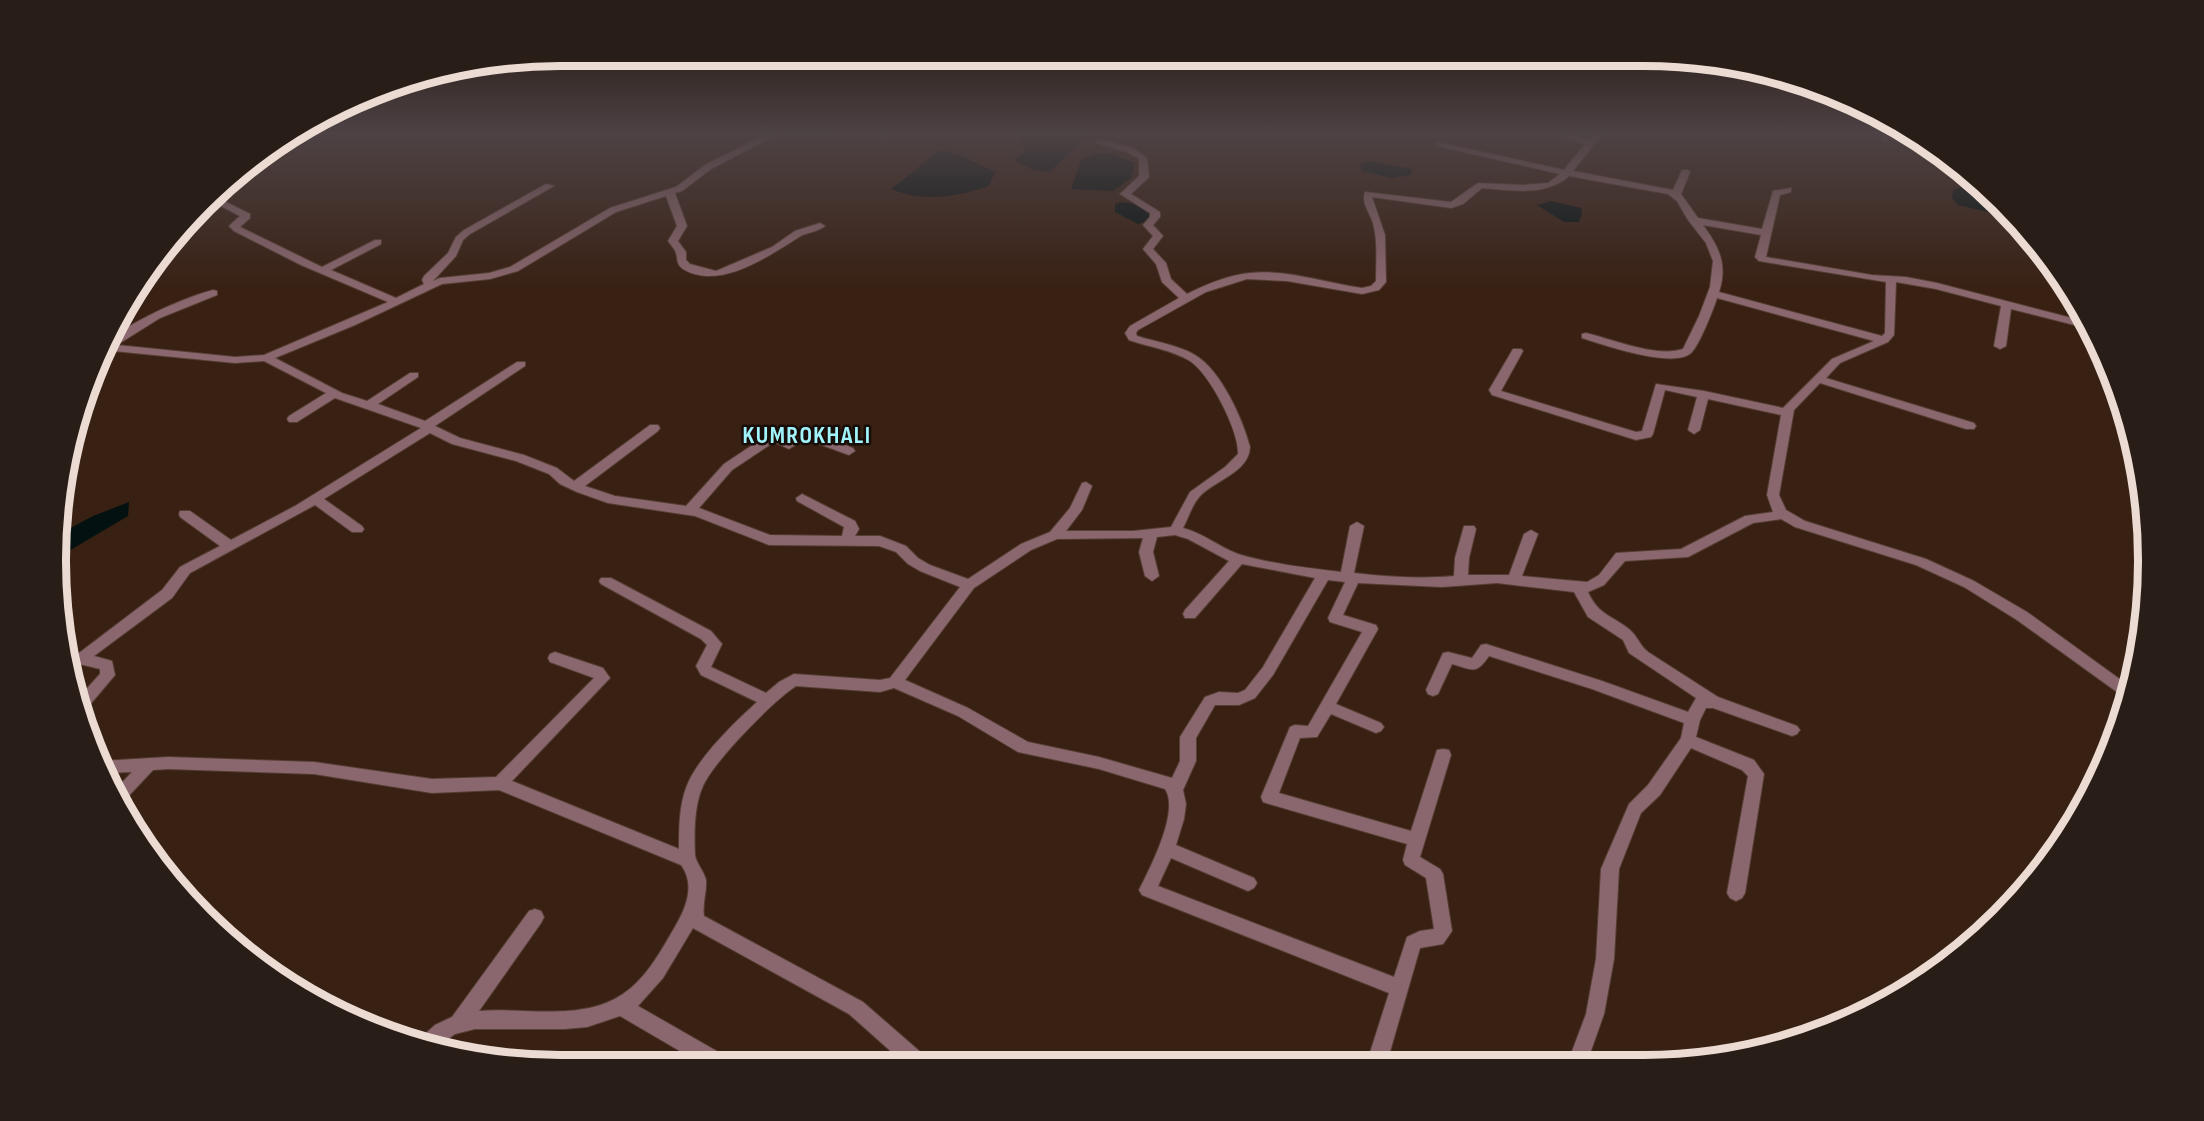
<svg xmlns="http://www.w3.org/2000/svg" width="2204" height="1121" font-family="'Sofia Sans Condensed',sans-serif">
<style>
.water{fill:#041111}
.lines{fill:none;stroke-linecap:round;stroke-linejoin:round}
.minor-casing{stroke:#553e32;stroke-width:2}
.minor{fill:#8a676e;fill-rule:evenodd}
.labels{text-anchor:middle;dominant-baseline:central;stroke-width:5;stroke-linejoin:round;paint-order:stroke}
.district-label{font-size:24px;font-weight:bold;letter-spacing:1.5px;fill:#a2f4fc;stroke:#180d08}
.rim{fill:none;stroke:#ebdbd2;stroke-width:8}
</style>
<rect width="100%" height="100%" fill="#382013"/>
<path class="water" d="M1023,132H1078L1089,135L1049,172L1033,170L1014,160L1026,150L1019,141Z
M940,150C959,152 977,164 995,172L989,186C958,197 922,202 891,189Z
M1096,153H1111L1135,163L1131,178L1113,191L1071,189L1081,160Z
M1368,161L1413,169L1410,175L1392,178L1362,171L1360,165Z
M1975,182L2013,218L1958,205L1952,198L1953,190Z
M1551,201L1581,208L1582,214L1579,222H1564L1537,205Z
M1120,202L1137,204L1157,217L1138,224L1115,212V204Z
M129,502L128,516L62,555L63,532L93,516Z"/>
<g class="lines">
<defs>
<path id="minor" d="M771,132H782L711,169L682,191L675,193L687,226L678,241L686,252V260L690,264L716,271L772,247L795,231L820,223L825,226C818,232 807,232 799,237C769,256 719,291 683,269C676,264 678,259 676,253C675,249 670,244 668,241L677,226L666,196L616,212L518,271L490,279L442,284L355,325L275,358L342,393L367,401L410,373H418V377L378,404L425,421L517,362H525V366L435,426L460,438L524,455L557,468L574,481L650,425H658L660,428L658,431L585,486L615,496L686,506L724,464L769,434H777L788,440L804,430L853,448L855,451L849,455L805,439L789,449L774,442L732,470L699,508L770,535L842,536L844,527L797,501L796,498L802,494L855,521L859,529L855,536H880L906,546L918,558L930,565L968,579L1021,544L1050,532L1070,508L1082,483L1086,482L1092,486L1082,510L1066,531H1133L1171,527L1190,492L1225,467L1238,454C1239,431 1210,374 1190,361C1172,350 1149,347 1129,340L1125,333L1130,326L1179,298L1162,282L1156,264L1143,249L1153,236L1143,225L1150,217V213L1120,194L1139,176V159L1127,152L1096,143V139L1133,148L1147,158L1149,177L1131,194L1160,212V217L1153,225L1163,236L1153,249L1166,263L1171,279L1187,294C1207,284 1228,275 1250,273C1287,269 1326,283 1362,288L1371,286L1376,281C1376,262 1378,242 1373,223C1370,213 1361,203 1365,192L1451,202L1478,183L1522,185L1548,183L1560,174L1437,146V142L1564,170L1585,144L1547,132H1562L1589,140L1595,132H1604L1573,171L1673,190L1682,170H1688L1690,172L1681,194L1698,218L1762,229L1773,191L1791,188V192L1780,195L1766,257L1872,275L1906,277L1937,283L2087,322L2090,329L2011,309L2006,346L2000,349L1994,346L2001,306L1936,289L1896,282L1894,335L1888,342L1840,363L1826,378L1974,423L1976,426L1974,429H1966L1820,383L1794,410L1779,495L1786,510L1805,521L1926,559L1974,581L2027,612L2132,688L2128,700L2017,620L1964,587L1916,565L1795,527L1781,519L1753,523L1688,557L1625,561L1604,585L1588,592C1599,616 1612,615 1630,630C1638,637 1640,646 1648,652L1718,697L1797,726L1800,730L1797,734L1792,736L1713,708H1706L1700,720L1696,737L1754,760L1764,774L1745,893L1742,898L1736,901L1730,898L1727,893L1748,776L1742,770L1691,748L1660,795L1641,813L1619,869L1614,959L1604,1014L1587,1062H1568L1586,1014L1596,959L1601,869L1629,804L1648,785L1681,738L1684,723L1592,689L1489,656C1476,675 1473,670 1452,664L1438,694L1433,696L1428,694L1426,690L1443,653L1448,652L1472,658L1481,645L1486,644L1602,681L1688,712L1696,698L1629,653L1623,640L1588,617L1574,592L1497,583L1442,587L1358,583L1343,615L1376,625L1378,629L1336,704L1381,723L1384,727L1381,731L1376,733L1331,714L1317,737L1300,738L1279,793L1411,831L1437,750L1443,749L1449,750L1451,755L1420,857L1440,869L1443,874L1452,931L1443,944L1420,948L1387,1062H1367L1389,993L1142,895L1139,890C1150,868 1180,811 1165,789L1099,769L1018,752L958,716L894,688L880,692L796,686C773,701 714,761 703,786C694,805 694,834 695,855C696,863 704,871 706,880C707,892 702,904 704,916L863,1002L925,1056L927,1063H904L849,1014L693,928L663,978L638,1006L727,1057L730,1064H702L620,1016L587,1027L565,1029H475L455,1034L434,1049L415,1043L435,1025L452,1017L529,911L535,909L541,911L544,917L541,923L479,1011C525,1007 582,1022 623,994C647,978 662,949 676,925C687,906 695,884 681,865L499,790L432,793L314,774L168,769L153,770L122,803L113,792L132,772L104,773L101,761L168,757L314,762L432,779L496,777L594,678L550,662L548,658L550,654L555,652L603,668L610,678L512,781L679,849C679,829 679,807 686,788C696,759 734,723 757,702L701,675L696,666L707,645L701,639L601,584L599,581L601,578H611L711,631L722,644L711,667L766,693L779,682L794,674L880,680L890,678L960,587L920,571L908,564L896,552L879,546L769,545L695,516L608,503L577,492L560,484L549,474L516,461L452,444L430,433L324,499L362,526L364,529L362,532H352L315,505L190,573L172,598L94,656L112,661L115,675L88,707L85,708L81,695L100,674V669L71,662L67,651L79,653L162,590L180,567L220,546L180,517L179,514L180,511H190L231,540L295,506L421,428L335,398L297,422H289L287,419L289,416L326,393L264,361L235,363L103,350C116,326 186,297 213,290L217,291V295L160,318L117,345L235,357L264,355L388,302L301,265L234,231L229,226L240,216L213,202L218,198L250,214V218L240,227L322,267L375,240H381V244L331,270L396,298L424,284L422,280L424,276L448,253L456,237L464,230L546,184L554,186L470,234L463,240L456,256L433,281L440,278L489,273L510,267L610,208L676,187L705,165ZM1569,176L1668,194L1677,201L1688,220L1706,243L1713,261L1710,287L1699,316L1683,349C1656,358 1612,339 1586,333L1582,334V338C1604,345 1673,369 1691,353C1699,346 1714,308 1717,298L1874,341L1832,359L1783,408L1704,391L1656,384L1642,431L1636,432L1501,391L1523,351L1521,349H1513L1489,390L1492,395L1636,440L1651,437L1653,434L1665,390L1697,397L1688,430L1694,434L1700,430L1708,399L1781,415L1767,495L1773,512L1745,516L1681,549L1616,553L1599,575L1587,582L1522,576L1538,534L1531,530L1524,534L1509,575H1468L1469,558L1476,529L1474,526H1464L1455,558L1454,576C1421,579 1387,577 1354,573L1364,526L1357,522L1350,526L1341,572C1307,568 1271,564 1238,554C1219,547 1203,533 1183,528C1189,517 1192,504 1201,495C1216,480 1249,472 1250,447C1243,420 1221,370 1195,355C1178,345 1156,342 1137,336L1136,333L1138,330L1206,292L1247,279L1287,281L1362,294L1379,290L1386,282L1385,235L1372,197L1451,208L1463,204L1482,188C1511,190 1546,197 1569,176ZM1703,225L1761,235L1755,257L1759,261L1886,282L1885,333L1882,336L1719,292C1728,264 1719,247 1703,225ZM1175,535L1188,539L1229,561L1185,610L1183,614L1185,618H1195L1242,564L1315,578L1263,667L1245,690L1238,693L1219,692L1205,697L1180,737V761L1172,778L1099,757L1028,742L968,708L905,680L974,588L1031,550L1057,539L1143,538L1139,552L1145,576L1152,581L1159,576L1153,552L1157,537ZM1328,580L1345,582L1328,618L1330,622L1362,632L1308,726L1295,725L1290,727L1261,797L1263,802L1269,804L1407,844L1403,860L1405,865L1426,878L1434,929L1420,931L1407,937L1394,977L1158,886L1171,858L1248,891L1254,888L1257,883L1254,878L1176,845L1184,819L1186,804L1183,790L1196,761V738L1215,705H1239L1255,698L1273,675Z
M786,132H831L827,135H790Z
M878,132H887L890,136L883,138Z
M1881,132H1889L1888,141H1882Z
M83,412L89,416L83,421H78L80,413Z
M64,486L68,487L70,493L64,497Z"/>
</defs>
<use href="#minor" class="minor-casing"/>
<use href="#minor" class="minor"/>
</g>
<linearGradient id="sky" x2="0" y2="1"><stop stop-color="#1f120a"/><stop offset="0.46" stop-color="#4d4244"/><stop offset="1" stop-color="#4d4244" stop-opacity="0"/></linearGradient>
<rect width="2204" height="289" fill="url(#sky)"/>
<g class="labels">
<g class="district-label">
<text x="807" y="435">KUMROKHALI</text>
</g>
</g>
<path d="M0 0H2204V1121H0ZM560 66H1644A494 494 0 0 1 2138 560V561A494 494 0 0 1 1644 1055H560A494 494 0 0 1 66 561V560A494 494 0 0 1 560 66Z" fill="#291d18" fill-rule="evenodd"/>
<path class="rim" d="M560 66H1644A494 494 0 0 1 2138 560V561A494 494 0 0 1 1644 1055H560A494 494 0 0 1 66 561V560A494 494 0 0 1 560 66Z"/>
</svg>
